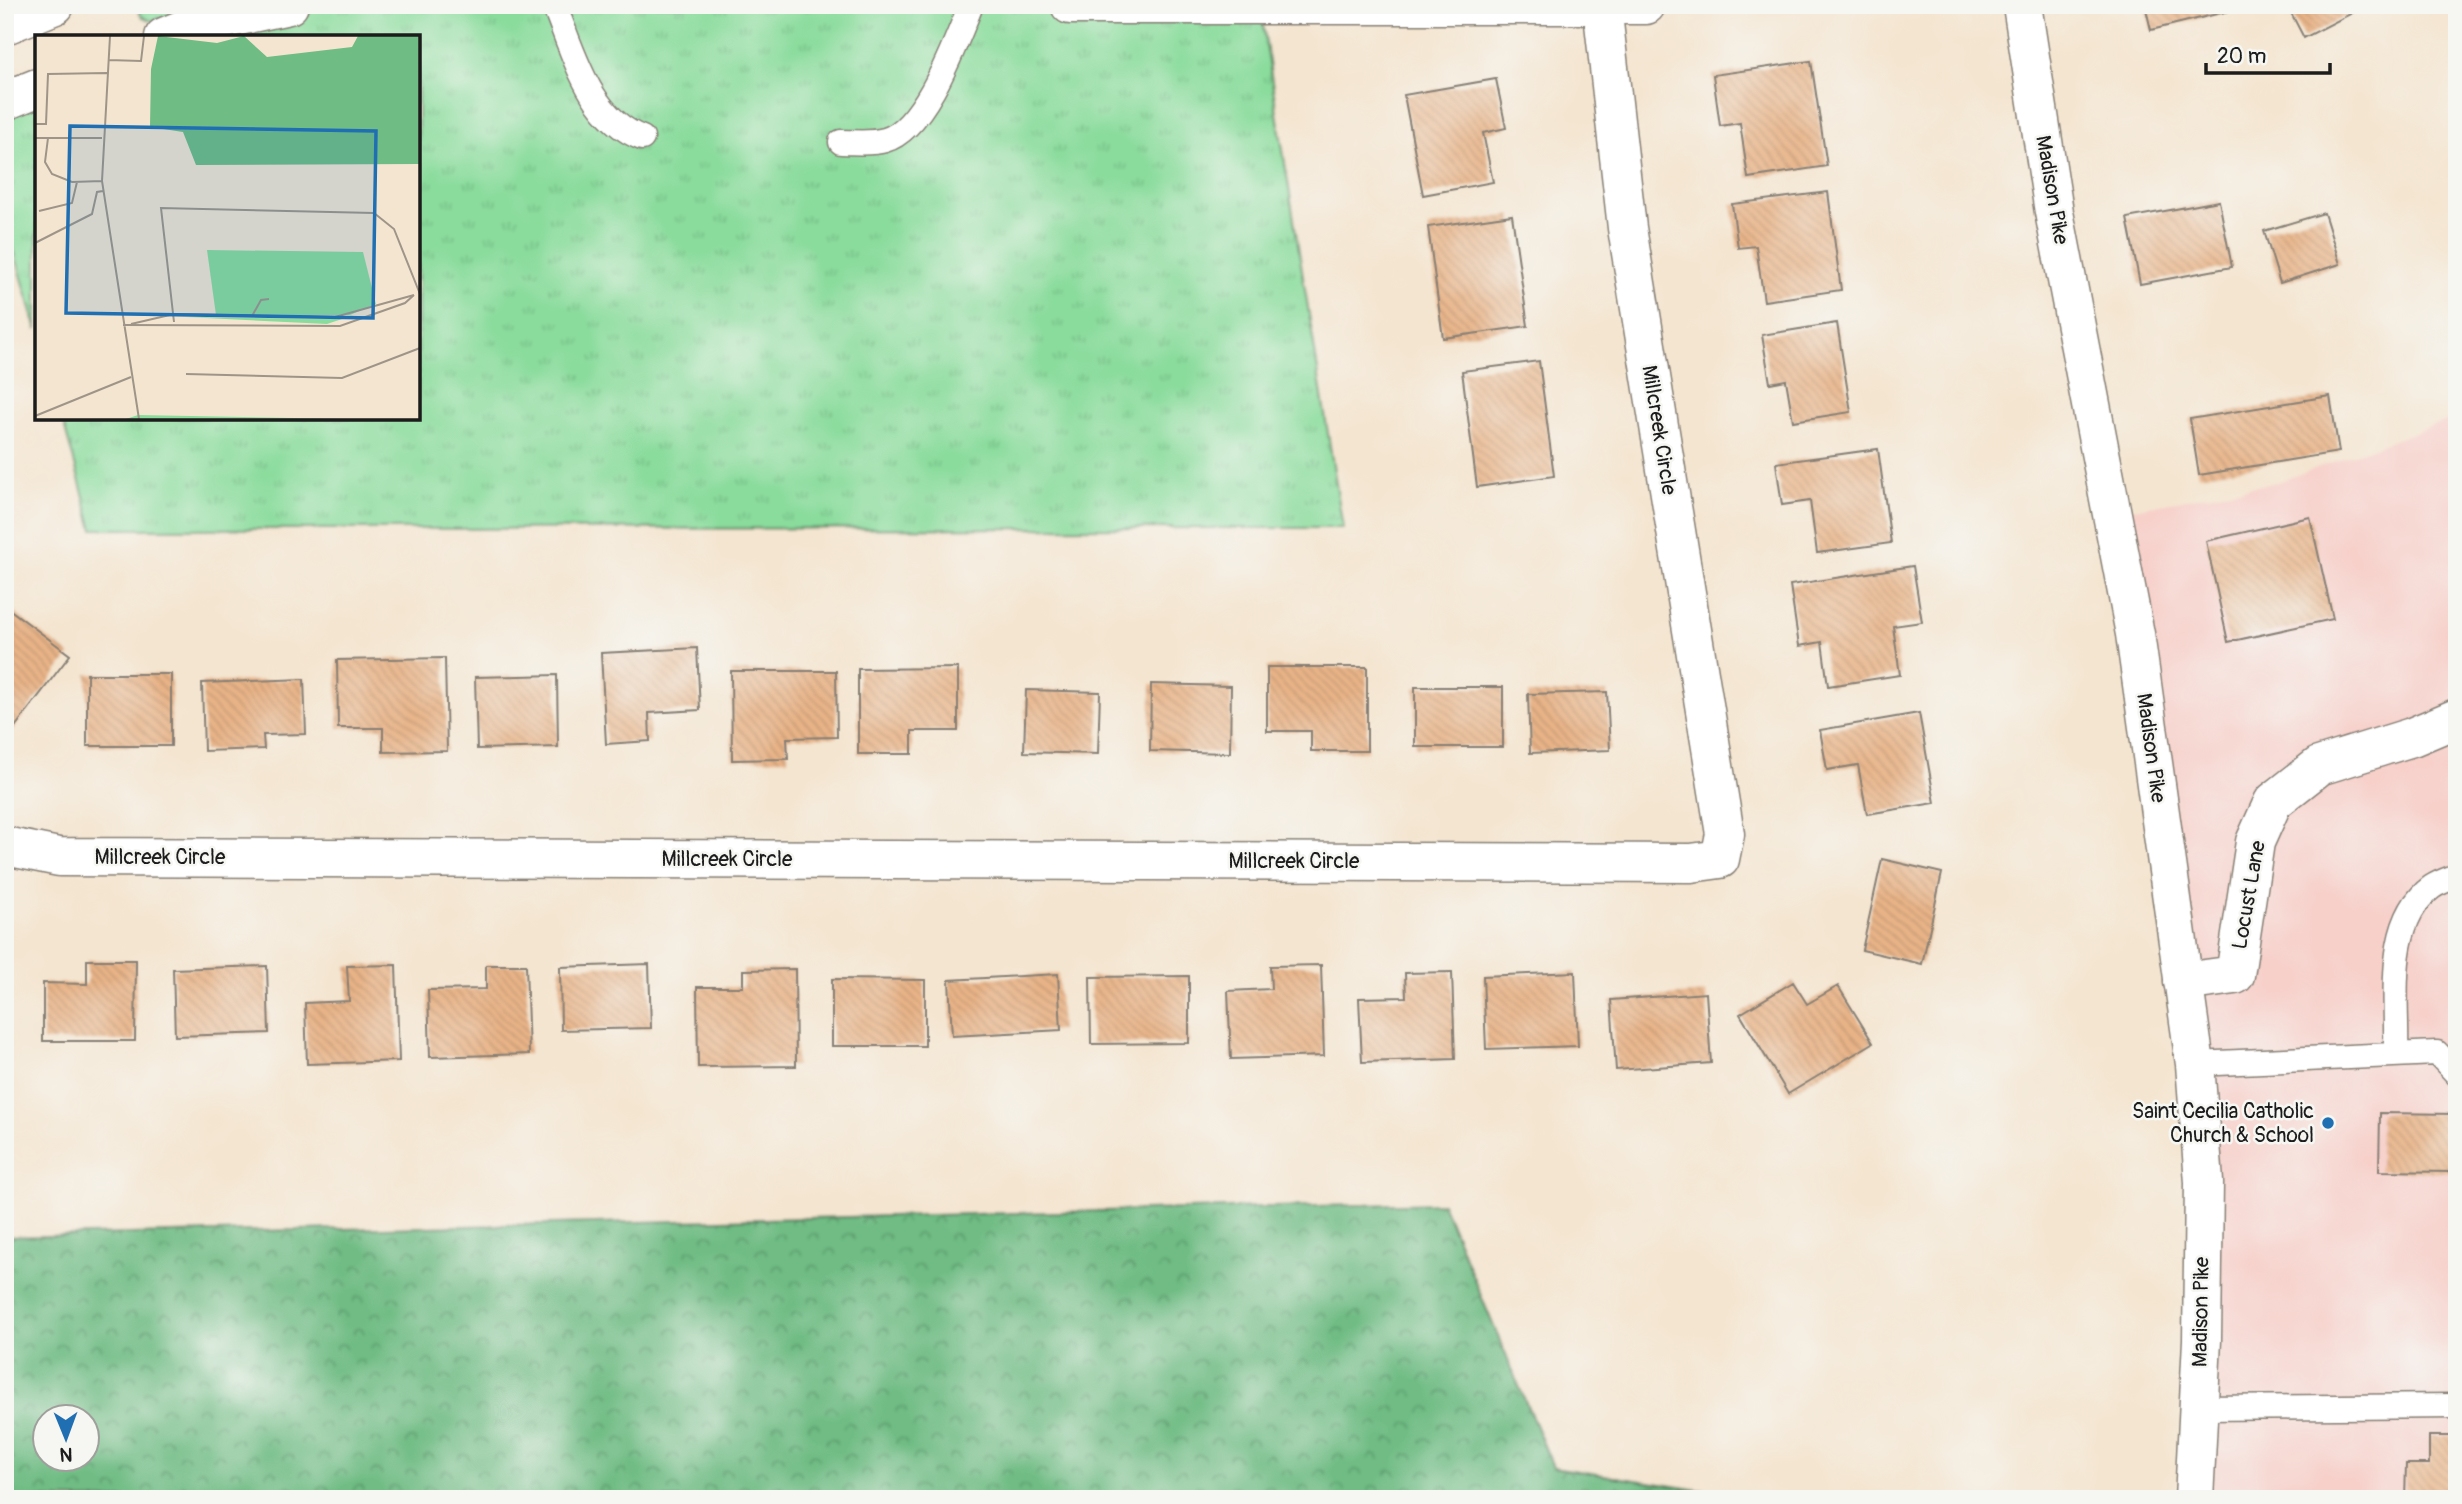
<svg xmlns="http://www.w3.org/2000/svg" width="2462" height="1504" font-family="Pangolin,sans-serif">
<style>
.built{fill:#f7d0ca}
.grass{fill:url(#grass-dots);stroke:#537c5c;stroke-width:2}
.forest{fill:url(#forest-crowns);stroke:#466c50;stroke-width:2;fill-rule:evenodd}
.park{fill:url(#park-tufts);stroke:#537c5c;stroke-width:2}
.building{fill:url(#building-back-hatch)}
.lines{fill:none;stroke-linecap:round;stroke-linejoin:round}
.lane-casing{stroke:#888076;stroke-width:27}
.street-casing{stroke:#888076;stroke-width:41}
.secondary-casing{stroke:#888076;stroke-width:41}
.lane{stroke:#fff;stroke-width:24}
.street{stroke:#fff;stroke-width:38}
.secondary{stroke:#fff;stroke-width:38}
.poi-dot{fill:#1f6fb2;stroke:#f6f6f2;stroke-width:2.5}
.labels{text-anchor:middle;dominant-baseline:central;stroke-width:5;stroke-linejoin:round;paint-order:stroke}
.street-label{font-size:21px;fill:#1c1c1c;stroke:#f6f6f2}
.poi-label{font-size:21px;fill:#1c1c1c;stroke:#f6f6f2;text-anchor:end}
.inset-road{fill:none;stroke:#9e9588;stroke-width:2}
.view{fill:#1f6fb2;fill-opacity:0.15;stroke:#1f6fb2;stroke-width:3.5}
.inset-edge{fill:none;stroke:#1c1c1c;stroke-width:3.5}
</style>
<defs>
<pattern id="grass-dots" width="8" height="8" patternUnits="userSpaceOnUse" patternTransform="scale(1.75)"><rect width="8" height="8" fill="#8adc9c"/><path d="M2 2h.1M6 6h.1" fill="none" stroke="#76bc86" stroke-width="1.8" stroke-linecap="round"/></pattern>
<pattern id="forest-crowns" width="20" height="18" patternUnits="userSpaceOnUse" patternTransform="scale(1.75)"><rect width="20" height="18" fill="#6fbc84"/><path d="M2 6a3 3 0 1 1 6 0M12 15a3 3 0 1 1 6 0" fill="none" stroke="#5a986b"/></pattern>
<pattern id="park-tufts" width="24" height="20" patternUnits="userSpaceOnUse" patternTransform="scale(1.75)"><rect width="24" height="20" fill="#8adc9c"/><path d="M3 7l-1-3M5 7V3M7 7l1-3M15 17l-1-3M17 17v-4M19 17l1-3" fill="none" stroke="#76bc86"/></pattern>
<pattern id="building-back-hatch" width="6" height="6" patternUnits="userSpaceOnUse" patternTransform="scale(1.75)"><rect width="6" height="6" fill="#e8b387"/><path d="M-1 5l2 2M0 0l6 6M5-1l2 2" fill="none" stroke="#c69974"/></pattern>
</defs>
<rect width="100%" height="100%" fill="#f6f6f2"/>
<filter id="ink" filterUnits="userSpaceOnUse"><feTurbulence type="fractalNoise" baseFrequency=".0143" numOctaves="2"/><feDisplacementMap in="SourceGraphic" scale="14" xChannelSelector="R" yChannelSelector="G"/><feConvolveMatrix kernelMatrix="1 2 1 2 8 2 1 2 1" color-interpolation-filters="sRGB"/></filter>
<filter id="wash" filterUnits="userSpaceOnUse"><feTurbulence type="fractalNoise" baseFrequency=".00686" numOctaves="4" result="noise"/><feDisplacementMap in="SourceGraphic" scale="28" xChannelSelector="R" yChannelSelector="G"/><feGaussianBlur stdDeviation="1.57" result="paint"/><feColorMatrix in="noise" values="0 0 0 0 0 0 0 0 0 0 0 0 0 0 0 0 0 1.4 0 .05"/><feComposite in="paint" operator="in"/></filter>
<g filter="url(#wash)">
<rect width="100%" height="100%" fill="#f4e5d0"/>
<path class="built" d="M2457,417V1499H2194L2204,1182L2112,513L2278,482Z"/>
<path class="grass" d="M137,5H219L151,21L141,16Z"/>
<path class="forest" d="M1442,1203L1553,1467L1756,1499H5V1237ZM46,1416H88V1458H46Z"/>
<path class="park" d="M289,5L1260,6L1343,528L93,529L62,418H418V37H164Z
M37,88V330L5,219V101Z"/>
<g id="blocks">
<path class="building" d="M2145,5H2249L2250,6L2151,30Z
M2287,5H2360L2362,8L2304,38Z
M1811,61L1827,166L1748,178L1740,123L1720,126L1713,75Z
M1496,79L1506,128L1483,133L1493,182L1423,195L1404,95Z
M1828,192L1841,290L1764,301L1756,246L1738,248L1732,204Z
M2219,201L2232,267L2140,284L2127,218Z
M2324,213L2340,264L2280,283L2264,231Z
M1512,215L1528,326L1443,338L1428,227Z
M1837,323L1851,412L1793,421L1786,380L1770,383L1762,335Z
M1539,361L1554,476L1477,487L1462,371Z
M2330,396L2339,452L2199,475L2190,419Z
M1878,449L1891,543L1817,553L1810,501L1782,505L1776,463Z
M2310,517L2333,619L2228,642L2206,541Z
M1913,566L1922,622L1893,626L1900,675L1828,686L1822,642L1799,646L1790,585Z
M5,606L70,655L5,740Z
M697,648L700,710L649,713L650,741L606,744L601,653Z
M445,658L447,751L383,752V728H338L337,660Z
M1267,667H1367V751H1311V731H1267Z
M958,668V731H912V754H858V669Z
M731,671H836L837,737L787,738L788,759L732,760Z
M87,674H171V746H87Z
M557,675L558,747L477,749L475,677Z
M304,679L306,734L263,735L264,749L204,751L202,683Z
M1151,684L1231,686L1230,753L1150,751Z
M1415,687H1503V747H1415Z
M1026,690L1100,692L1098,754L1024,752Z
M1607,692L1610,750L1530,753L1528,694Z
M1919,713L1935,803L1867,814L1858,765L1827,770L1820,730Z
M1882,859L1942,873L1922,964L1862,950Z
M87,960H136L135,1041H43V983L87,984Z
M649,964L651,1028L561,1030L560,967Z
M396,965L399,1061L307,1064L305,1003L349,1001L347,966Z
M486,965H526L529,1054L430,1057L428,990L486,989Z
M1321,965L1324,1056L1231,1059L1228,991L1271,989L1270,966Z
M267,966L269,1033L175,1036L173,969Z
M795,969L796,1066L698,1067L697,987H743V970Z
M1452,972L1455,1059L1362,1062L1359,998L1406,997L1405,973Z
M1575,972L1578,1046L1486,1049L1483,976Z
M1058,974L1061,1030L952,1036L949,980Z
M1189,976V1043L1091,1044L1090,977Z
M832,979L925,980V1046H832Z
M1793,982L1807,1004L1838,986L1873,1043L1788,1094L1740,1014Z
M1706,993L1711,1063L1616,1070L1611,1000Z
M2380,1113L2457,1114V1228H2450L2452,1172L2379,1171Z
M2429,1436H2457V1499H2405L2406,1464H2429Z"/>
</g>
</g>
<g filter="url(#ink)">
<use href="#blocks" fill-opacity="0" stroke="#888076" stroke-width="2"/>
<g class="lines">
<defs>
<path id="lane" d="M554,5C574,53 589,118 642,138
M841,142C855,142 872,144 885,140C925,129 956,41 971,5
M2396,1054C2398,1002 2384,922 2432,887C2439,882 2449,879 2457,876
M2195,1064L2437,1053L2457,1074
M2198,1408L2457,1406"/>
<path id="street" d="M1070,5H1646
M5,25L55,5
M164,37L188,27L289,5
M5,101L37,88
M5,846L59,857L1691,863L1720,859L1725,834L1627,228L1602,5
M2183,982L2235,975L2255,842L2273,802L2319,766L2412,737L2457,718"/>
<path id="secondary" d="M2022,5L2054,212L2135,634L2195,1064L2204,1182L2202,1340L2194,1499"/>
</defs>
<use href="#lane" class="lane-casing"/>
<use href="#street" class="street-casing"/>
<use href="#secondary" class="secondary-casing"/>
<use href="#lane" class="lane"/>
<use href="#street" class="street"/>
<use href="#secondary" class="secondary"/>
</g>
</g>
<circle class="poi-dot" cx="2328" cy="1123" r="7"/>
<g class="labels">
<g class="street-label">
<text transform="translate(2052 190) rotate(80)">Madison Pike</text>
<text transform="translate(1659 430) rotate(81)">Millcreek Circle</text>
<text transform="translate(2151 748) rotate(82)">Madison Pike</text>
<text x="160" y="857">Millcreek Circle</text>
<text x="727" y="859">Millcreek Circle</text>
<text x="1294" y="861">Millcreek Circle</text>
<text transform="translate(2249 895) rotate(-80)">Locust Lane</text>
<text transform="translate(2201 1312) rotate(-89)">Madison Pike</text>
</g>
<g class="poi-label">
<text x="2314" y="1111">Saint Cecilia Catholic<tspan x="2314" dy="24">Church &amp; School</tspan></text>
</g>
</g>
<g transform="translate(35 35)">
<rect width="385" height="385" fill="#f4e5d0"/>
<path d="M319,280L292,289L150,282L302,284Z" fill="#8adc9c"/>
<path d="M123,1L182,8L209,1L232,22L317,12L323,1H385V129L161,130L148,97L115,92L116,34Z" fill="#6fbc84"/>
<path d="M103,380L313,384H91Z" fill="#8adc9c"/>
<path d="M172,215L328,217L341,269L315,280H181Z" fill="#8adc9c"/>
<path class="inset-road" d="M75,1L67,146L104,384M73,25L106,26L109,1M0,89H11L13,39L72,38M0,103H67M13,103L10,127L17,139L37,147L67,146M4,176L37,168L42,147M0,208L57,179L62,157L68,156M217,281L226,265L234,264M139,287L126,173L339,178L359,194L385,259M96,289L139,279L300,282L379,260M88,290L305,291L370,268L379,260M151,339L307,343L385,313M0,381L96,342"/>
<path class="view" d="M35,91L341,96L338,283L31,278Z"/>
<rect width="385" height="385" class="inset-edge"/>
</g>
<rect width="2462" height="1504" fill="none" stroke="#f6f6f2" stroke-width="28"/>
<g transform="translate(66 1438) rotate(179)"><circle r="33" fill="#f6f6f2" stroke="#9f9f9c" stroke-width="2"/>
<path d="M0-5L12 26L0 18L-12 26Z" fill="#1f6fb2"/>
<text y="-10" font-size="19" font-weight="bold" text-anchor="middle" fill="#1c1c1c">N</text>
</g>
<path d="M2206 63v10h124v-10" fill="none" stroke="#1c1c1c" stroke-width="3.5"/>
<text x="2217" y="63" font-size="21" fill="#1c1c1c" stroke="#f6f6f2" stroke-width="5" paint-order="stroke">20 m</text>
</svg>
